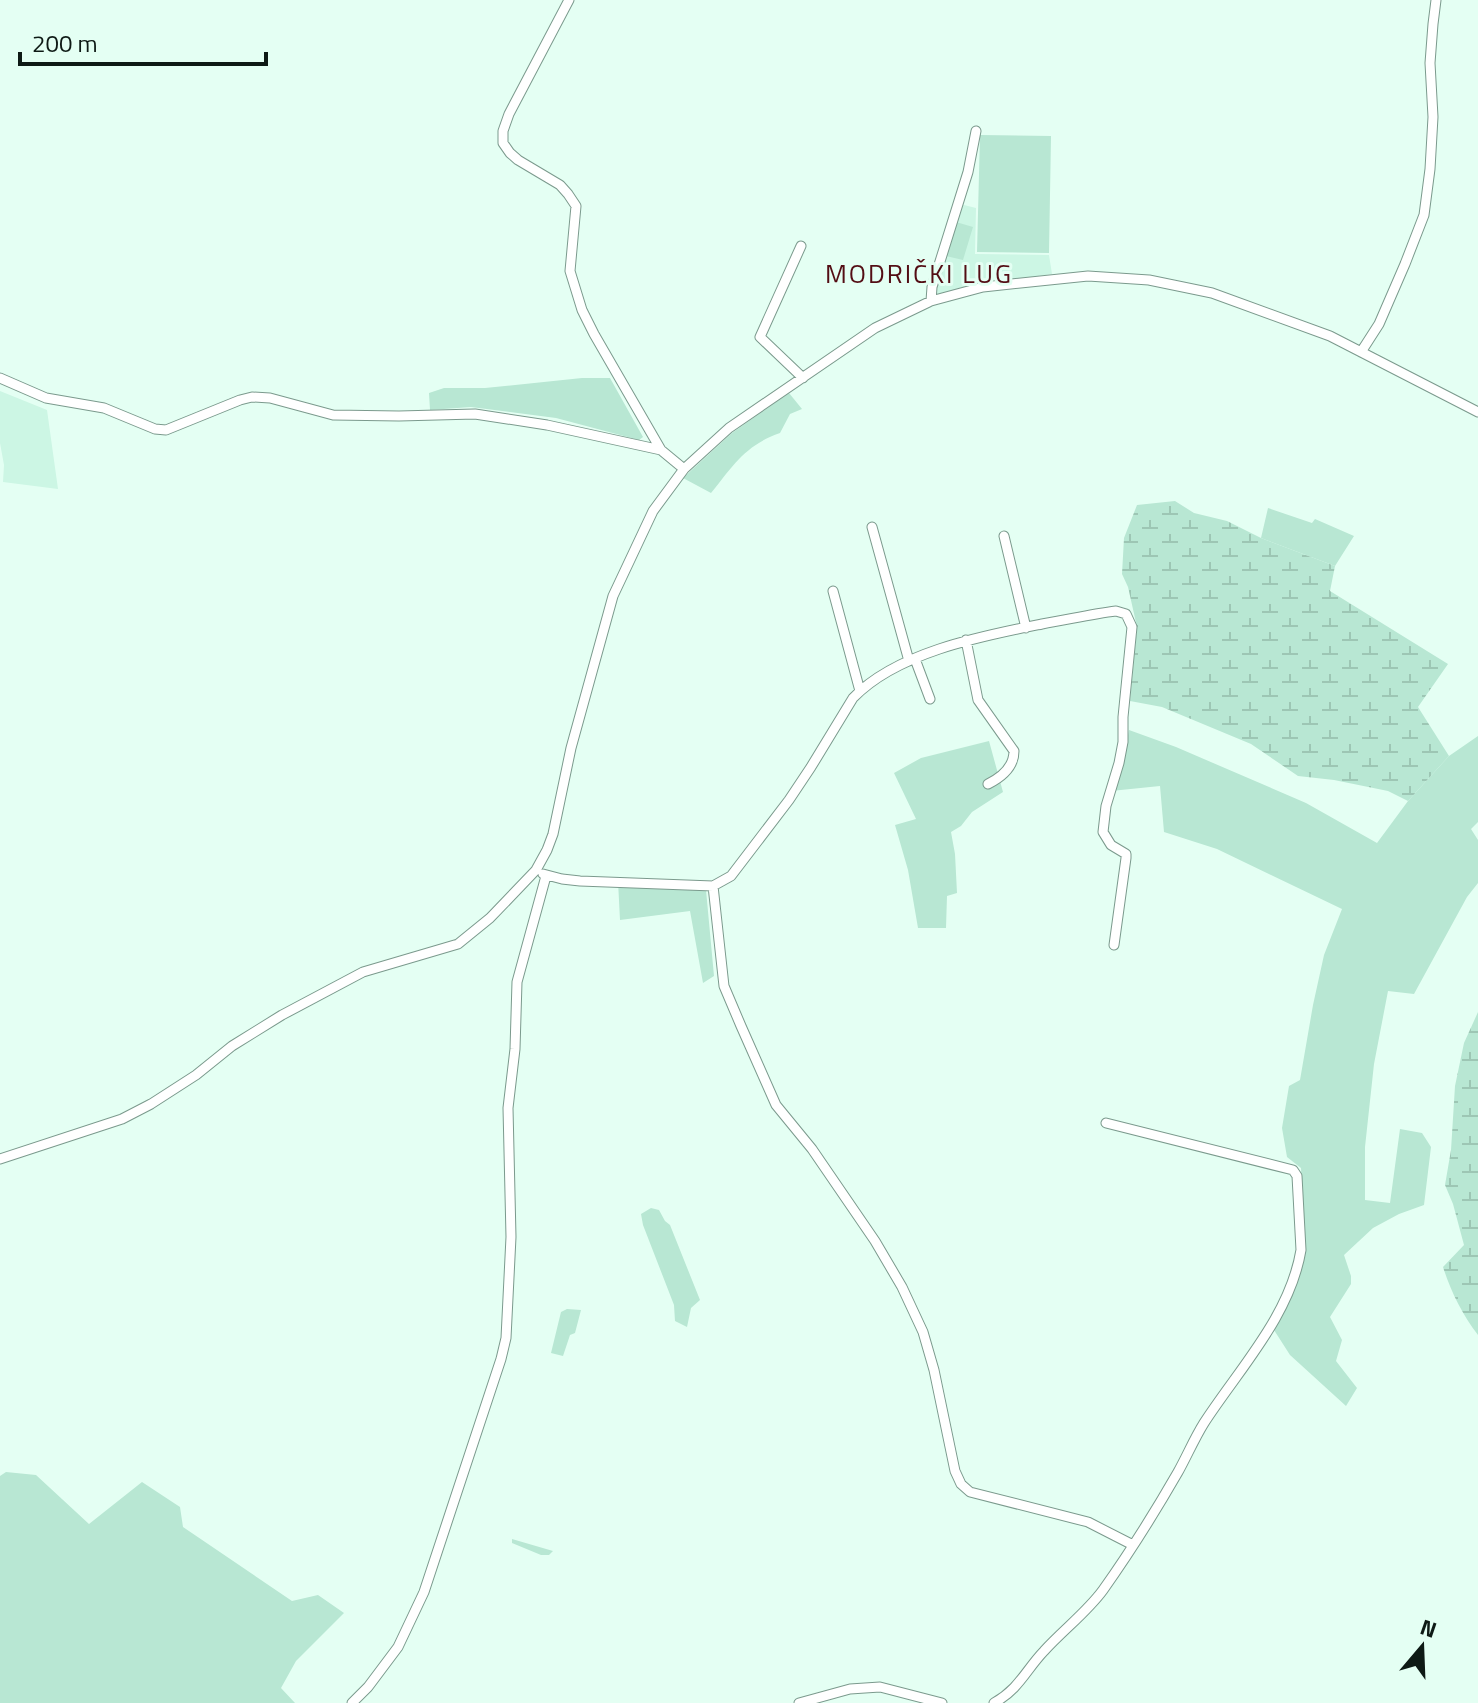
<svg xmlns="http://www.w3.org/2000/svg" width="1478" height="1703" font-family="'Titillium Web',sans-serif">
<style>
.built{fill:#ccf6e4}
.grass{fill:#b8e7d3}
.wetland{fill:url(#wetland-marsh)}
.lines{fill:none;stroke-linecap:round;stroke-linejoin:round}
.street-casing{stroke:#7b9a8d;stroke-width:11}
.street{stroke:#fff;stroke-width:9}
.labels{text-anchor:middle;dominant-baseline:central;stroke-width:6;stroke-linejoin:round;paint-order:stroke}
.quarter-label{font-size:26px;letter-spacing:2px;fill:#530d14;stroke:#e4fff3}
</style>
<defs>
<pattern id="wetland-marsh" width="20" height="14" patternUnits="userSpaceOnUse" patternTransform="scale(2)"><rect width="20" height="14" fill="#b8e7d3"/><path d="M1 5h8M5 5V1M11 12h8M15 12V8" fill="none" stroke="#9dc6b4"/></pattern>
</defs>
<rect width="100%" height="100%" fill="#e4fff3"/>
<path class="built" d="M960,204L976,208L975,254L1049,255L1052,274L978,285L936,296L935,286Z
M0,391L47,410L58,489L3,482L4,465L0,443Z"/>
<path class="grass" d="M980,135L1051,136L1049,253L977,252Z
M956,222L973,227L963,260L946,256Z
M582,378H610L643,437L639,440L556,418L471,407L430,410L429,393L444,388H485Z
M789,393L802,409L790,414L780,433C745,445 733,466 711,493L683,478L732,433Z
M1268,508L1312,523L1315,519L1354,536L1335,566L1261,538Z
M1129,730L1176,747L1306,803L1377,843L1408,801L1449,756L1478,736V822L1471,829L1478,840V883L1467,897L1414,994L1388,991L1374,1064L1365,1147V1200L1390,1203L1400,1129L1422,1133L1431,1147L1424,1205L1399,1214L1373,1228L1344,1255L1351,1276V1284L1330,1317L1342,1340L1336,1361L1357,1388L1346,1406L1290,1355L1274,1330L1295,1288L1305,1256L1301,1168L1287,1157L1282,1128L1289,1086L1300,1080L1313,1005L1324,955L1342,909L1217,849L1164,832L1160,786L1111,791L1123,761Z
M989,741L1003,792L972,812L961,826L951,832L955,854L957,893L947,896L946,928H918L908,870L895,825L916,819L894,773L921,758Z
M618,881L706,890L714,976L703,983L690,911L620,920Z
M651,1208L659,1210L665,1221L670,1225L700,1300L691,1308L687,1327L675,1321L674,1305L643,1225L641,1214Z
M567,1309L581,1310L575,1333L570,1335L563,1356L551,1353L561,1312Z
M6,1472L36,1475L89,1524L142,1482L180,1507L183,1527L292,1601L318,1595L344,1613L296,1661L281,1688L295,1703H0V1476Z
M512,1539L553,1551L549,1555H541L512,1543Z"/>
<path class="wetland" d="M1175,501L1194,513L1227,521L1261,538L1335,566L1330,591L1448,664L1418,707L1449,756L1408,801L1388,791L1334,780L1298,776L1251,744L1162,707L1130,701L1137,627L1128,587L1122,574L1124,538L1137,505Z
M1478,1012V1335C1462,1314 1451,1292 1443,1267L1464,1245L1453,1204L1445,1185L1451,1150L1455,1086L1464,1043Z"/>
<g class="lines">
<defs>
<path id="street" d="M569,0L509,114L503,131V143L510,153L518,160L560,185L568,194L576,206L570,271L582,310L594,334L661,450L684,469
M801,246L760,337L803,378
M931,301L932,287L968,172L976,131
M1361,352L1379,324L1405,264L1424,215L1430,169L1433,117L1430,63L1433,24L1436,0
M0,378L46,398L104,408L155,429L166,430L240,400L252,397L270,398L333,415L399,416L475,414L547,425L661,450
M872,527L909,661
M1004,536L1026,628
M833,591L860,691
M966,640L978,700L1014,751C1014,767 1002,777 988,784
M915,659L930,699
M543,874L562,879L580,881L713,886
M1114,945L1126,858V854L1111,845L1103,832L1106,806L1119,763L1123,742V717L1132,627L1126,614L1116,611C1091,614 1067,620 1042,624C982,636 897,652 853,698L811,767L789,800L731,876L713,886L724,986L741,1026L776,1105L812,1149L875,1241L902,1287L923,1332L934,1370L955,1471L961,1484L970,1492L1088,1522L1133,1545
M0,1159L122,1119L151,1104L196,1075L232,1046L282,1015L363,972L458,944L490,918L536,870L547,850L553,834L571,748L613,596L653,511L684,469L729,428L875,328L931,301L983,287L1088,276L1149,280L1212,293L1330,336L1478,412
M352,1703L368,1687L398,1647L424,1592L501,1359L506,1338L511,1237L508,1108L515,1049L517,982L546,876
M799,1703L850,1689L880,1687L942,1703
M994,1703C1020,1688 1025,1671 1044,1651C1063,1630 1087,1612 1103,1590C1130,1552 1155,1512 1178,1472C1187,1456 1194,1439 1204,1423C1239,1369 1290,1316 1301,1250L1297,1176L1293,1170L1106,1123"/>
</defs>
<use href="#street" class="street-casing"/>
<use href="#street" class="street"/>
</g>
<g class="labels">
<g class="quarter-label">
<text x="919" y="273">MODRIČKI LUG</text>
</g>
</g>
<g transform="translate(1422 1647) rotate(19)" stroke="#e4fff3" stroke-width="6" paint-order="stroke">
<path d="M0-6L14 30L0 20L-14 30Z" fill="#0e1a15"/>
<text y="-12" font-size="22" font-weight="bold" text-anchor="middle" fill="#0e1a15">N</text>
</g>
<path d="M20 52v12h246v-12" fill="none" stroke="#0e1a15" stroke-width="4"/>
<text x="32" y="52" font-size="24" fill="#0e1a15" stroke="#e4fff3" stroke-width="6" paint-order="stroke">200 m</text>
</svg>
